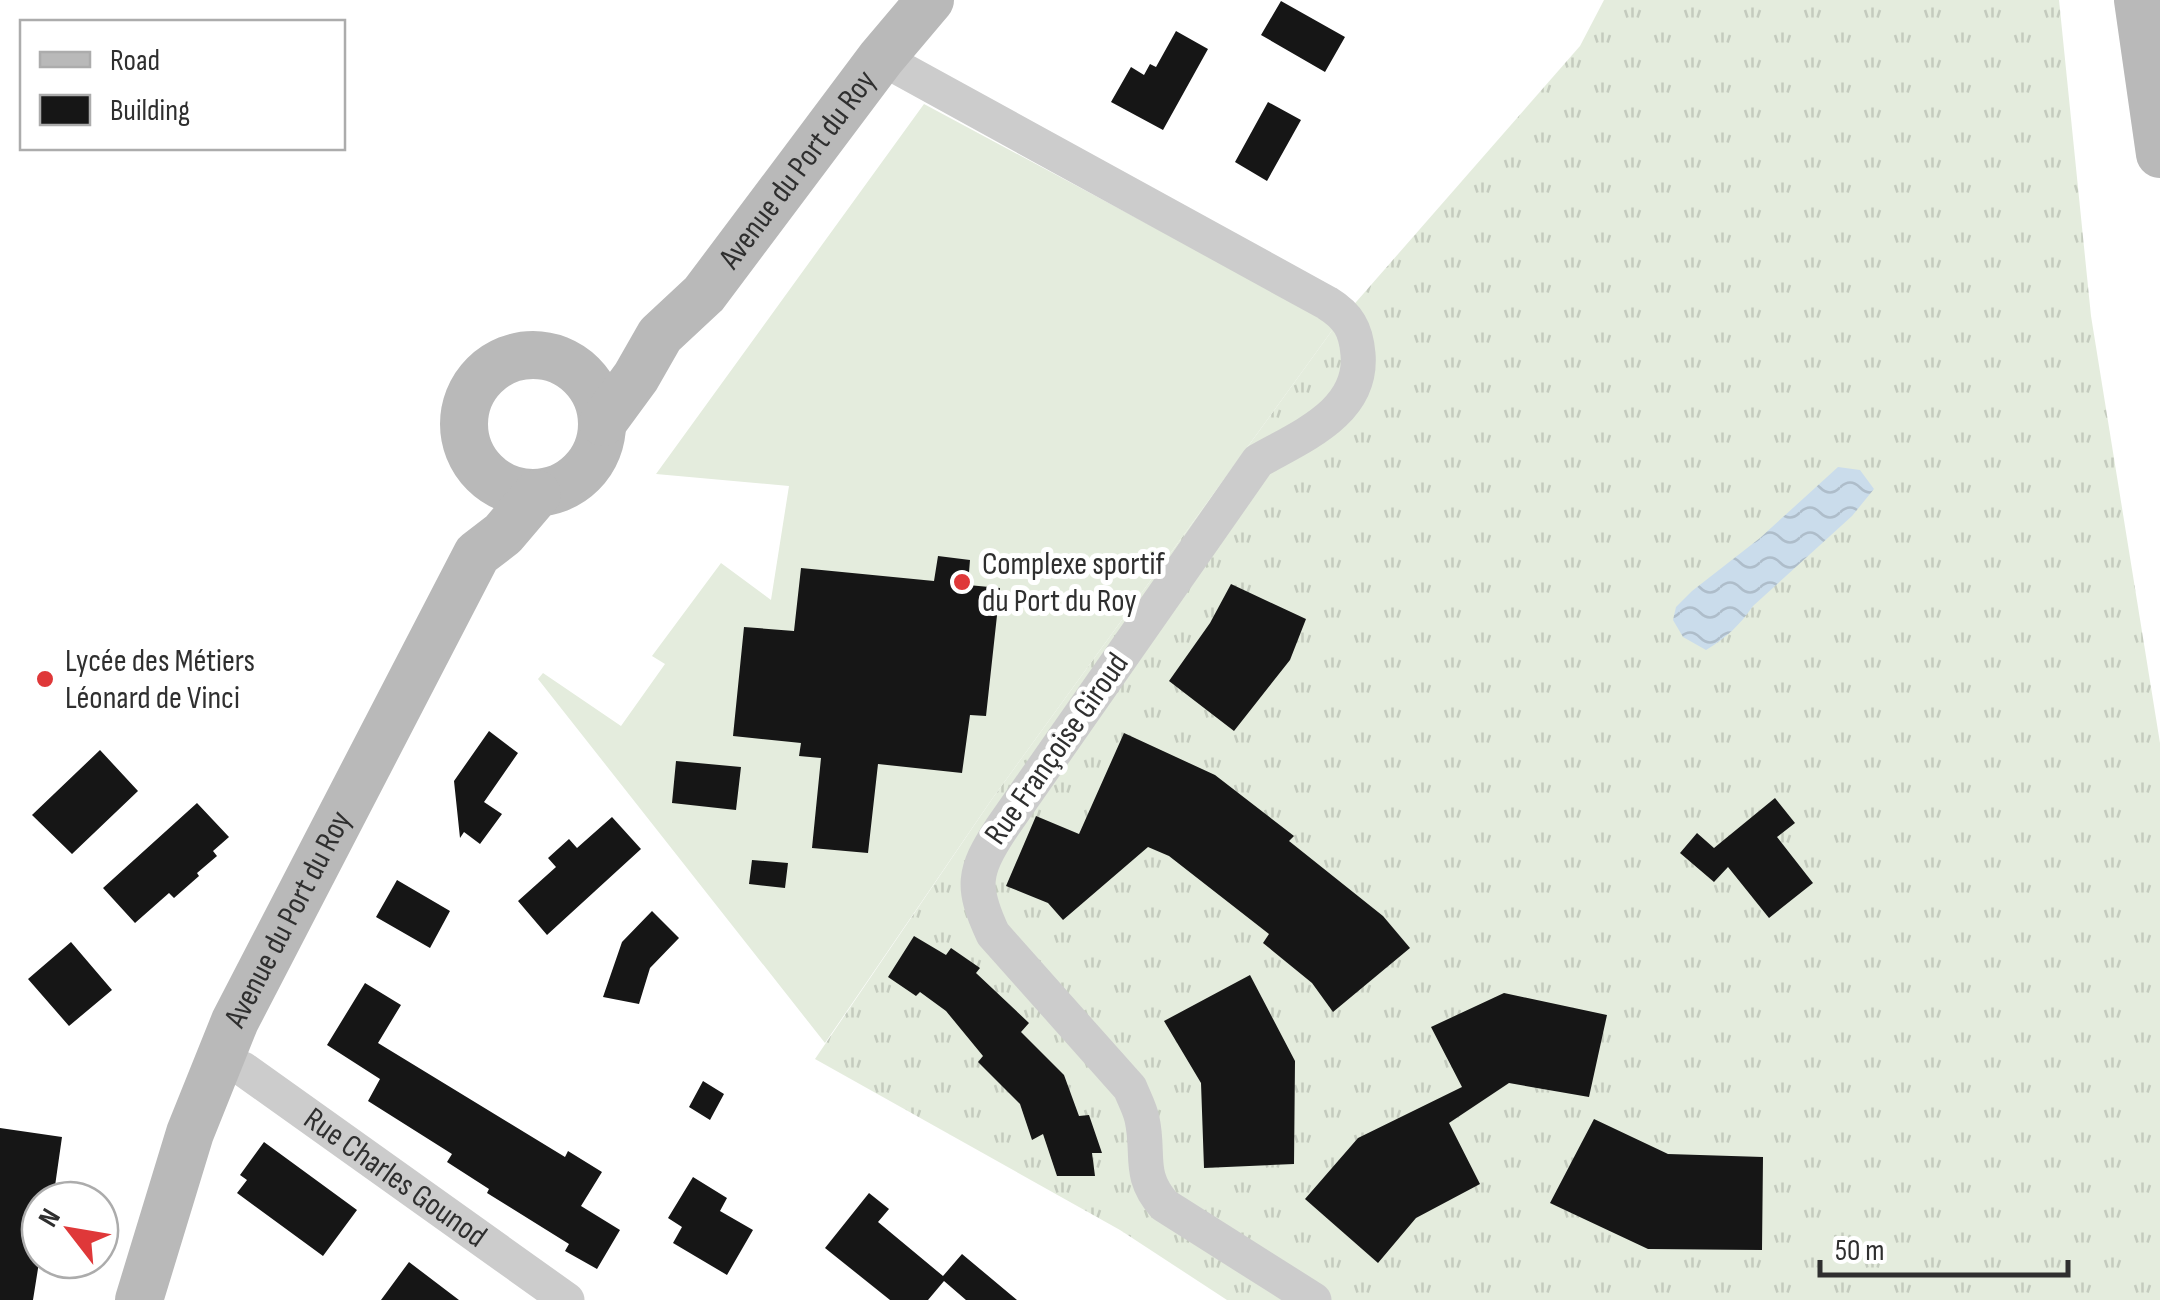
<svg xmlns="http://www.w3.org/2000/svg" width="2160" height="1300" font-family="'Sofia Sans Condensed',sans-serif">
<style>
.grass{fill:url(#grass-tufts)}
.garden{fill:#e4ecdd}
.water{fill:url(#water-waves)}
.building{fill:#161616}
.lines{fill:none;stroke-linecap:round;stroke-linejoin:round}
.street{stroke:#ccc;stroke-width:35}
.secondary{stroke:#b9b9b9;stroke-width:48}
.poi-dot{fill:#df3839;stroke:#fff;stroke-width:4}
.labels{text-anchor:middle;dominant-baseline:central;stroke-width:10;stroke-linejoin:round;paint-order:stroke}
.street-label{font-size:32px;fill:#2f2f2f;stroke:#fff}
.poi-label{font-size:32px;fill:#2f2f2f;stroke:#fff;text-anchor:start}
</style>
<defs>
<pattern id="grass-tufts" width="24" height="20" patternUnits="userSpaceOnUse" patternTransform="scale(2.5)"><rect width="24" height="20" fill="#e4ecdd"/><path d="M3 7l-1-3M5 7V3M7 7l1-3M15 17l-1-3M17 17v-4M19 17l1-3" fill="none" stroke="#c4cbbe"/></pattern>
<pattern id="water-waves" width="16" height="10" patternUnits="userSpaceOnUse" patternTransform="scale(2.5)"><rect width="16" height="10" fill="#cadceb"/><path d="M0 5q4-4 8 0t8 0" fill="none" stroke="#aebdca"/></pattern>
</defs>
<rect width="100%" height="100%" fill="#fff"/>
<path class="grass" d="M1604,0H2059L2091,316L2160,743V1300H1227L1120,1230L815,1059L992,799L1336,325L1580,46Z"/>
<path class="garden" d="M924,104L1336,325L992,799L825,1043L538,679L543,673L621,726L665,664L652,656L721,563L771,600L789,486L656,474Z"/>
<path class="water" d="M1838,467L1860,470L1874,489L1852,516L1753,606C1740,625 1726,638 1706,650L1683,637L1673,620L1676,607L1692,591L1760,538Z"/>
<path class="building" d="M1281,1L1345,37L1325,72L1261,35Z
M1176,31L1208,49L1163,130L1111,102L1131,67L1144,75L1150,64L1156,67Z
M1268,102L1301,120L1267,181L1235,162Z
M938,556L970,560L968,585L1000,588L986,716L970,715L962,773L878,764L868,853L812,848L821,758L799,756L801,743L733,736L744,627L794,631L801,568L934,581Z
M1231,584L1306,619L1290,660L1234,731L1169,681L1210,623Z
M489,731L518,753L484,802L502,814L480,844L464,832L460,838L454,781Z
M1124,733L1215,775L1294,836L1289,841L1383,916L1410,948L1333,1012L1312,983L1263,943L1269,934L1169,856L1148,847L1063,920L1048,903L1006,886L1036,816L1079,834Z
M100,750L138,791L72,854L32,815Z
M676,761L741,767L736,810L672,803Z
M1775,798L1795,823L1777,837L1813,883L1769,918L1728,867L1714,882L1680,853L1697,833L1714,848Z
M197,803L229,837L213,851L217,856L197,873L199,876L174,898L169,893L135,923L103,888Z
M612,817L641,849L547,935L518,901L556,867L548,858L569,839L577,848Z
M752,860L788,863L785,888L749,884Z
M397,880L450,911L430,948L376,917Z
M652,911L679,938L650,968L639,1004L603,997L622,942Z
M914,936L946,955L951,948L980,968L976,973L1029,1023L1021,1032L1064,1075L1079,1116L1089,1115L1102,1153H1092L1095,1176H1057L1043,1134L1032,1140L1020,1104L978,1062L983,1056L946,1011L920,992L916,996L888,977Z
M71,942L112,990L69,1026L28,979Z
M1250,975L1295,1061L1294,1164L1204,1168L1201,1083L1164,1021Z
M365,983L401,1005L378,1043L565,1157L568,1151L602,1172L581,1206L620,1230L597,1269L565,1251L569,1244L487,1193L489,1189L447,1162L452,1154L368,1101L380,1079L327,1045Z
M1504,993L1607,1015L1589,1097L1509,1083L1449,1123L1480,1184L1416,1218L1378,1263L1305,1199L1358,1138L1462,1087L1431,1027Z
M703,1081L724,1094L710,1120L689,1107Z
M1594,1119L1668,1154L1763,1157L1762,1250L1648,1249L1550,1203Z
M0,1128L62,1137L53,1200H40V1256L33,1300H0Z
M264,1142L357,1210L323,1256L237,1193L247,1180L240,1175Z
M693,1177L727,1198L720,1211L753,1230L727,1275L673,1243L682,1227L668,1218Z
M869,1193L889,1209L878,1222L943,1276L962,1254L1017,1300H966L944,1281L928,1300H890L825,1248Z
M409,1262L459,1300H381Z"/>
<g class="lines">
<g class="street">
<path d="M881,58L1327,303C1348,316 1356,329 1358,354C1363,412 1302,436 1258,461L1001,829C973,872 971,887 993,934L1130,1088C1134,1098 1140,1109 1142,1119C1150,1155 1137,1174 1164,1205L1314,1300"/>
<path id="s1" d="M220,1059L243,1069L567,1300"/>
</g>
<g class="secondary">
<path d="M2138,0L2160,154"/>
<circle cx="533" cy="424" r="69"/>
<path id="s2" d="M603,422L636,377L660,335L704,294L881,58L930,0"/>
<path id="s3" d="M139,1300L190,1133L235,1021L477,554L503,534L537,494"/>
</g>
</g>
<g class="poi-dot">
<circle cx="962" cy="582" r="10"/>
<circle cx="45" cy="679" r="10"/>
</g>
<g class="labels">
<g class="street-label">
<text stroke="none"><textPath href="#s2" startOffset="320">Avenue du Port du Roy</textPath></text>
<text transform="translate(1057 749) rotate(-55)">Rue Françoise Giroud</text>
<text stroke="none"><textPath href="#s3" startOffset="410">Avenue du Port du Roy</textPath></text>
<text stroke="none"><textPath href="#s1" startOffset="212">Rue Charles Gounod</textPath></text>
</g>
<g class="poi-label">
<text x="982" y="564">Complexe sportif<tspan x="982" dy="37">du Port du Roy</tspan></text>
<text x="65" y="661">Lycée des Métiers<tspan x="65" dy="37">Léonard de Vinci</tspan></text>
</g>
</g>
<rect x="20" y="20" width="325" height="130" fill="#ffffff" stroke="#acacac" stroke-width="2.5"/>
<rect x="40" y="52" width="50" height="15" fill="#b9b9b9" stroke="#acacac" stroke-width="2.5"/>
<text x="110" y="70" font-size="30" fill="#2f2f2f">Road</text>
<rect x="40" y="95" width="50" height="30" fill="#161616" stroke="#acacac" stroke-width="2.5"/>
<text x="110" y="120" font-size="30" fill="#2f2f2f">Building</text>
<g transform="translate(70 1230) rotate(301)"><circle r="48" fill="#ffffff" stroke="#acacac" stroke-width="2.5"/>
<path d="M0-8L18 38L0 25L-18 38Z" fill="#df3839"/>
<text y="-15" font-size="28" font-weight="bold" text-anchor="middle" fill="#2f2f2f">N</text>
</g>
<path d="M1820 1260v15h248v-15" fill="none" stroke="#2f2f2f" stroke-width="5"/>
<text x="1835" y="1260" font-size="30" fill="#2f2f2f" stroke="#ffffff" stroke-width="8" paint-order="stroke">50 m</text>
</svg>
